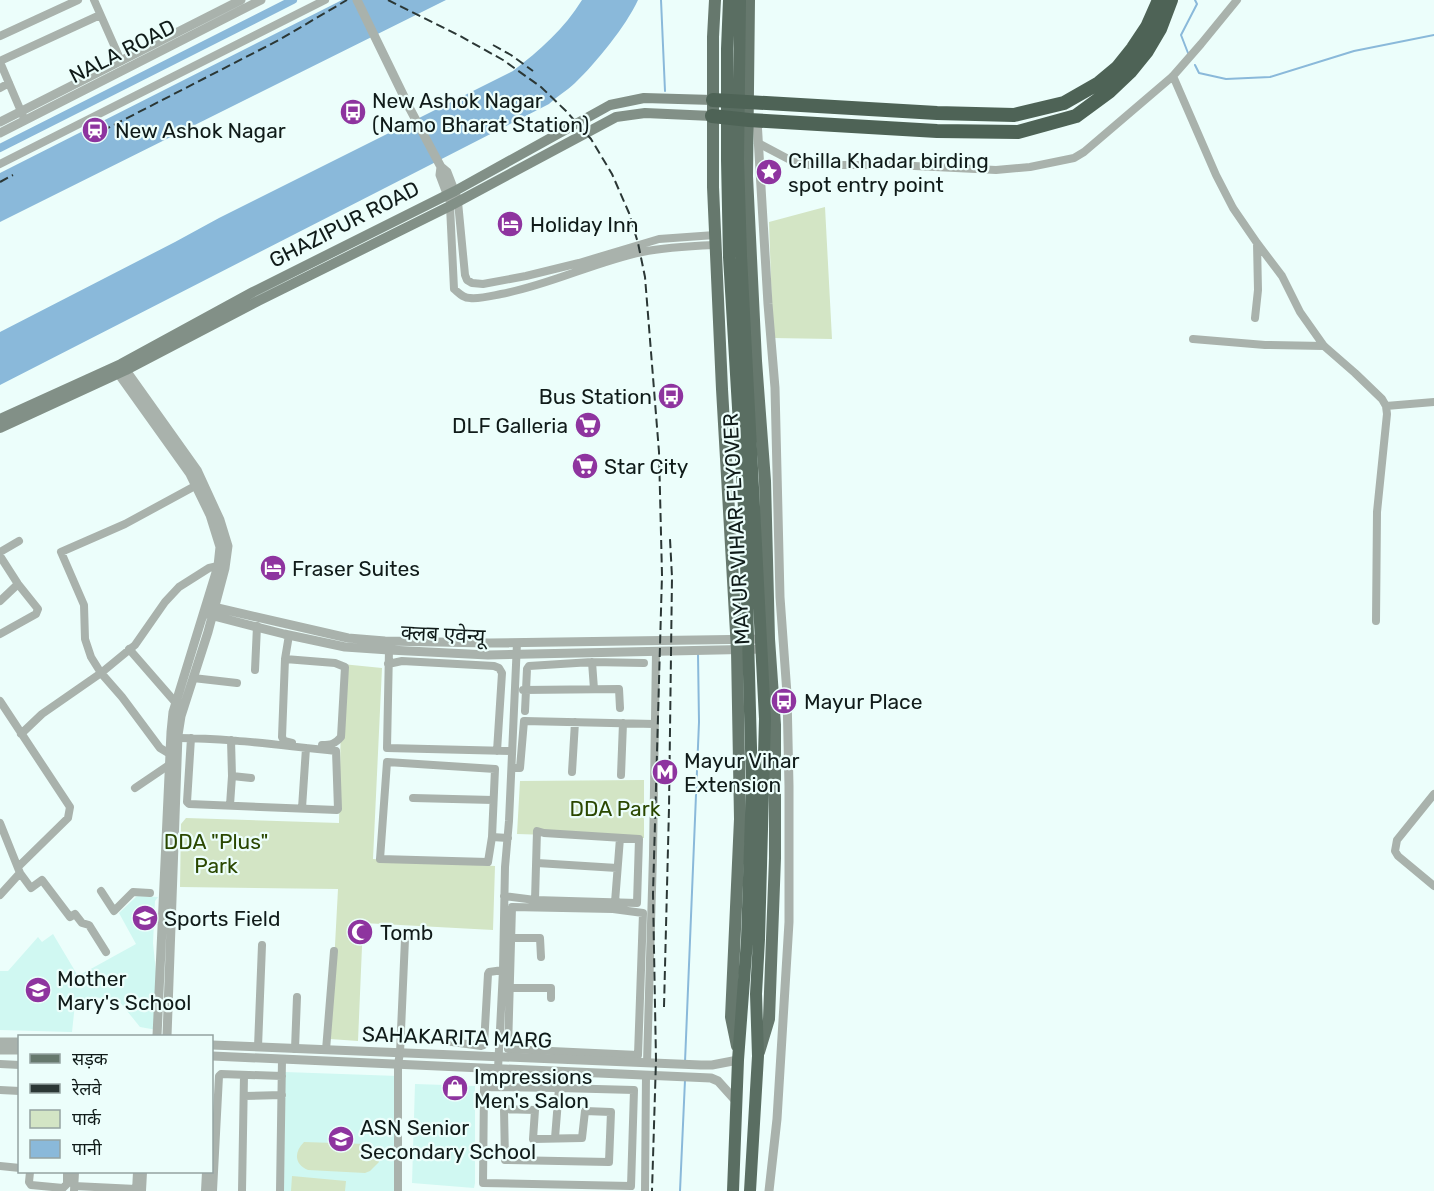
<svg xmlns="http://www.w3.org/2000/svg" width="1434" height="1191" font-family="Rubik,'Noto Sans Devanagari',sans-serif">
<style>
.built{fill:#d0f8f2}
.green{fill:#d3e5c5}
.water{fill:#8ab9da}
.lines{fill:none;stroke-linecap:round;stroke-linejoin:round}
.stream{stroke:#8ab9da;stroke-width:2}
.canal{stroke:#8ab9da;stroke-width:8}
.minor{stroke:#a9b2ac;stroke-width:8}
.tertiary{stroke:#a9b2ac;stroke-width:9}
.secondary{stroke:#829087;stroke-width:10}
.primary{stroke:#66786d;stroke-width:12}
.trunk{stroke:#5a6e62;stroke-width:12}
.motorway{stroke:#4e6356;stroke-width:14}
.rail{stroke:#2b3735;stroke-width:2;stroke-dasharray:9 4.5;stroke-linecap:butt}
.labels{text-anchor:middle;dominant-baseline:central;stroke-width:4.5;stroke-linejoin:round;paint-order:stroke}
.street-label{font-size:21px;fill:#101b19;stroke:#ecfefb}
.poi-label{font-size:21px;fill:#101b19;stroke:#ecfefb;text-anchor:start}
.park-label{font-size:21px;fill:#2a4700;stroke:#ecfefb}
</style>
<rect width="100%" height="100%" fill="#ecfefb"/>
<path class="built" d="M137,896L158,897L155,901L153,943L159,1002L157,1030L140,1027L119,1001L111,999L90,997L89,1004H75L72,1032L0,1030V971H8L38,937L42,942L53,934L78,976L136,944L119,913Z
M285,1072L398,1076V1191H284Z
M415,1084L475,1086V1183L474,1188L412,1183Z"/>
<path class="green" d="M825,207L832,339L773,338L769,222Z
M342,664L382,668L373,859L495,866L493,930L363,923L358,1041L330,1039L338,889L180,887L181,824L186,818L339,823Z
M644,780V838L517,834L520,781Z
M304,1142L366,1144L378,1150L379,1162L370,1171L365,1173L308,1170C294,1164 294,1152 304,1142Z
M292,1176L346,1181L345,1191H291Z"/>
<path class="water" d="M342,0H446L0,222V173Z
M582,0H638C626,26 596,63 575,83C567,91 557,96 549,104L0,385V332L175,242L219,218L513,71C540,50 564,29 582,0Z"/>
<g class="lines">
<path class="stream" d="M661,0L665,91
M1188,53L1181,35L1197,4L1195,0
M1195,65L1199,73L1226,79L1270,77L1354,51L1434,35
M685,1062L699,722L698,654
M680,1191L685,1080"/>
<path class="canal" d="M0,148L293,0"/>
<path class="minor" d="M94,0L121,61
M0,36L78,0
M0,61L100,15
M0,62L23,116
M1173,76L1216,175L1233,208L1257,243L1282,276L1300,312L1324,346L1355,373L1382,399L1386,406L1387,414L1377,512L1376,621
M0,88L9,83
M758,143L794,162L807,165H894L996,170L1030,167L1074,158L1084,152L1173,76L1201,44L1237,0
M0,164L325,0
M458,202L465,275L467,280L472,283L483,284L526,276L579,263L659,239L715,235
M450,206L454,289C459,293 463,298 470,298C480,299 491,296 501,294C550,285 594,262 642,252C666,247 691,246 715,245
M1255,318L1258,290L1257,243
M1193,339L1265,345L1324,346
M1386,406L1434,402
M0,552L19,541
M0,556L18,584L38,609L36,614L0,634
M0,601L18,584
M289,635L285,659L282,737L284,741L292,743
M129,649L176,703
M389,650L387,748L512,751
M285,659L335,663L345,667L341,737C335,744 331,745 322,745
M592,662L594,689
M388,664L402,661L494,666L499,668L502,673L497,751
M255,670L257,626
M193,678L237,683
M523,690L619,689L620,708
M0,701L70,807L68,818L18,867
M525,711L527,669L529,666L592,662L644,663
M21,734L42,714L101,673L135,645L165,602L179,587L209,568L218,566
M178,738C231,738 283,746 336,751L338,809L337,810L189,804L187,802L191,738
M170,754L160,748L122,697L101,673L91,657L85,639L84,605L61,552L125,524L195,486
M512,768H520L524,721L654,724
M572,772L575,722
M621,775L623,723
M232,776L251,778
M135,788L169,765
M1434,794L1397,840L1395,851L1398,856L1434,886
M413,798L493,800
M230,805L232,776L231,740
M302,808L306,748
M0,823L20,873L0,895
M492,837L495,769L387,762L380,859L488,862L492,837L508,838
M537,863L617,868
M20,873L31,888L42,880L70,917L75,914L82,923L89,925L106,952
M101,891L114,911L133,892L150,893
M504,896L535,900L637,903L639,839L544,833L537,831L535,900
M615,902L620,838
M512,907L613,909L643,913L638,1055L508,1049Z
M511,938H540L541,957
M510,988H551V998
M445,1041L481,1046L484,1045L488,974L489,972L503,970
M258,1047L262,945
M295,1049L297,997
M326,1050L334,951
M647,1063L653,855L656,652
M0,1064L20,1065
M498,1069L503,970L505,867L509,821L517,643
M0,1090L20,1091
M244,1096L282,1095
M504,1109L535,1110L533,1139L582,1138L585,1111L611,1112L609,1162L505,1160Z
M555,1138L559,1088L484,1087L483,1183L631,1186L634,1090L559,1088L561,1071
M0,1166L20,1168
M30,1172L29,1182L31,1185L63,1188L67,1184V1172
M74,1186L136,1189
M74,1191L75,1172
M136,1191L137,1172
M142,1191L143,1172
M205,1191L206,1172
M213,1191L219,1076L221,1074L282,1076
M242,1191L244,1075
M280,1191L282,1059
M398,1191V1064L400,1053L405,939
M645,1191L646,1075"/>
<path class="tertiary" d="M357,0L410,109L441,167L447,172L457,198
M757,120L768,304L775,388L780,597L787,694L789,786V922L777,1119L769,1191
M0,122L241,0
M0,133L261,0
M441,167L440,175L449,199
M123,366L197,470L220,520L228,546L225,568L208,632L181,716L178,735L167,1036
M115,369L190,474L210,515L220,547L218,566L173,712L171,732L157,1036
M209,606L348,638L385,641L489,643L767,639
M206,614L284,634L345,647L389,650L488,655L767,649
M0,1042H20
M212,1045L701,1065H712L738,1060
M0,1050H20
M212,1056L711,1078L718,1081L736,1101"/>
<path class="secondary" d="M0,419L121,364L253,292L455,191L610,105L644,98L713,100
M0,428L126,370L258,301L450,206L616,117L645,113L712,116"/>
<path class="primary" d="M715,0L713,37V187L722,389L737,650L740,819L731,1017L737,1046
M749,0L747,176L756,361L765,481L769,639L775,725V858L769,1019L759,1052"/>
<path class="trunk" d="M729,0L727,49V160L729,257L745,525L752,785L747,940L738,1060L733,1191
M740,0L738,159L741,256L765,719L759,939L756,994L758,1056L750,1191"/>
<path class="motorway" d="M713,100L937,113L1014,115L1064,103L1099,83L1117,68L1133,48L1147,27L1159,0
M712,116L749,120L937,131L1018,132L1076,116L1110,91L1130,72L1147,51L1160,29L1171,0"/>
<path class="rail" d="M388,0L460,36L503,60L541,87L566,111L591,139L612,174L629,213L638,243L645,277L659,452L662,575L653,894L656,1060L652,1191
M493,45L511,55L533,71
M102,131L279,40L347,0
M0,182L13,175
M664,1007L669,808L672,577L670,539"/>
</g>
<defs>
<symbol id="bus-disc" viewBox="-11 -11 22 22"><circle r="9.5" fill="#8e349f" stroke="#ecfefb"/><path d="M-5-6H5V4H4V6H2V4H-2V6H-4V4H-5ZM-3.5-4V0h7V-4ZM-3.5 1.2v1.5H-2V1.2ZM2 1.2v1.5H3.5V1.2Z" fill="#fff"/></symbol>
<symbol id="station-disc" viewBox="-11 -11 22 22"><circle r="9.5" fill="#8e349f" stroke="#ecfefb"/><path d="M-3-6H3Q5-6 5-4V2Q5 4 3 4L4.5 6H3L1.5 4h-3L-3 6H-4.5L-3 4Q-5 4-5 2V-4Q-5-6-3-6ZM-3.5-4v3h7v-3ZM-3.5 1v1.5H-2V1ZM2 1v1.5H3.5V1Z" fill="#fff"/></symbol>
<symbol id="sight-disc" viewBox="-11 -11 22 22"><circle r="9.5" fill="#8e349f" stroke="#ecfefb"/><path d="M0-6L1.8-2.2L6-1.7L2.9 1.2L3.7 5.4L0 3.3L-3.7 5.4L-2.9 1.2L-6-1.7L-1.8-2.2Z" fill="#fff"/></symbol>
<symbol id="hotel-disc" viewBox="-11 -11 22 22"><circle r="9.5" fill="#8e349f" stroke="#ecfefb"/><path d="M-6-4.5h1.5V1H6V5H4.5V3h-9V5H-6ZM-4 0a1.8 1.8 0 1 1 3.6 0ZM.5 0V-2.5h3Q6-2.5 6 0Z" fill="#fff"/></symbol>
<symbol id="supermarket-disc" viewBox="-11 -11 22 22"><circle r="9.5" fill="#8e349f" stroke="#ecfefb"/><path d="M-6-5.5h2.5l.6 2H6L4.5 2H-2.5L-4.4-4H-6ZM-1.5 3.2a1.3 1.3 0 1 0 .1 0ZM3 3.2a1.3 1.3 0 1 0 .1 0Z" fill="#fff"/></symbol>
<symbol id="metro-disc" viewBox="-11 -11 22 22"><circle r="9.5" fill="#8e349f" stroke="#ecfefb"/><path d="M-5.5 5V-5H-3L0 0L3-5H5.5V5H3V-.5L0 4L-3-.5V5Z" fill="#fff"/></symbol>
<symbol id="school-disc" viewBox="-11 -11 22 22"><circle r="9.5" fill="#8e349f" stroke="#ecfefb"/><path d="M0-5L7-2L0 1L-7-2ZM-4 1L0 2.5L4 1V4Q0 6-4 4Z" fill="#fff"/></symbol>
<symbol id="mosque-disc" viewBox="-11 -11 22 22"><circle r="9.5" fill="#8e349f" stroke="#ecfefb"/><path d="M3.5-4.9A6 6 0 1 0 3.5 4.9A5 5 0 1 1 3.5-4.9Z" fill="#fff"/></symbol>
<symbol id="shop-disc" viewBox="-11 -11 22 22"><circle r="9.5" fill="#8e349f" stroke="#ecfefb"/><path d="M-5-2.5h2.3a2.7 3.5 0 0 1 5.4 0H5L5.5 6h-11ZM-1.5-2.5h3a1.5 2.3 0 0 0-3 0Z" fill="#fff"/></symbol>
</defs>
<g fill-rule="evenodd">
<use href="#bus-disc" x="338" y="97" width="30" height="30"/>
<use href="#station-disc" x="80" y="115" width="30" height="30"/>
<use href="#sight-disc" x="754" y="157" width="30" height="30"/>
<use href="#hotel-disc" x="495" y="209" width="30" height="30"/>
<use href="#bus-disc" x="656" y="381" width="30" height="30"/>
<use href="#supermarket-disc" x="573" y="410" width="30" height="30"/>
<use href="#supermarket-disc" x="570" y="451" width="30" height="30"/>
<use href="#hotel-disc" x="258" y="553" width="30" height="30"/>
<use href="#bus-disc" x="769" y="686" width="30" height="30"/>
<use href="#metro-disc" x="650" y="757" width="30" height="30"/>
<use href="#school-disc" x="130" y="903" width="30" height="30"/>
<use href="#mosque-disc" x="345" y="917" width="30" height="30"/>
<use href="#school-disc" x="23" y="975" width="30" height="30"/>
<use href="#shop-disc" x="440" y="1073" width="30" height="30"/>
<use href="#school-disc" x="326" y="1124" width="30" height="30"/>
</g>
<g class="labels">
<g class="street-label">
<text transform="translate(122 51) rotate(-27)">NALA ROAD</text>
<text transform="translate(344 224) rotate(-27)">GHAZIPUR ROAD</text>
<text transform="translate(736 529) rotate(-93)">MAYUR VIHAR FLYOVER</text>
<text transform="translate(443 634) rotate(3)">क्लब एवेन्यू</text>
<text transform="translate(457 1037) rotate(2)">SAHAKARITA MARG</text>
</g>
<g class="poi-label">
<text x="372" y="100">New Ashok Nagar<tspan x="372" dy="24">(Namo Bharat Station)</tspan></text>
<text x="115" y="130">New Ashok Nagar</text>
<text x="788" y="160">Chilla Khadar birding<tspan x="788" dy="24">spot entry point</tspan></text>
<text x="530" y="224">Holiday Inn</text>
<text x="652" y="396" text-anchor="end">Bus Station</text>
<text x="568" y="425" text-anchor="end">DLF Galleria</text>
<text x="604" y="466">Star City</text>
<text x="292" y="568">Fraser Suites</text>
<text x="804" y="701">Mayur Place</text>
<text x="684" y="760">Mayur Vihar<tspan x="684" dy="24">Extension</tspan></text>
<text x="164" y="918">Sports Field</text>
<text x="380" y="932">Tomb</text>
<text x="57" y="978">Mother<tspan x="57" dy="24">Mary's School</tspan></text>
<text x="474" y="1076">Impressions<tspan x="474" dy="24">Men's Salon</tspan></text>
<text x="360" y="1127">ASN Senior<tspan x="360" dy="24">Secondary School</tspan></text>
</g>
<g class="park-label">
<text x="615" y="808">DDA Park</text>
<text x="216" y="841">DDA "Plus"<tspan x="216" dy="24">Park</tspan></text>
</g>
</g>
<rect x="18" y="1035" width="195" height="138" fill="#ecfefb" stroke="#94a3a1" stroke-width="1.5"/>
<rect x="30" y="1054" width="30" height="9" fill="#66786d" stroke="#94a3a1" stroke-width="1.5"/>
<text x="72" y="1065" font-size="18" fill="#101b19">सड़क</text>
<rect x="30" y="1084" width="30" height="9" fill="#2b3735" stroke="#94a3a1" stroke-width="1.5"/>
<text x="72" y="1095" font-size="18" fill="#101b19">रेलवे</text>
<rect x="30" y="1110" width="30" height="18" fill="#d3e5c5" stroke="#94a3a1" stroke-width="1.5"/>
<text x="72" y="1125" font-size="18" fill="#101b19">पार्क</text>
<rect x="30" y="1140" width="30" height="18" fill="#8ab9da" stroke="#94a3a1" stroke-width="1.5"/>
<text x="72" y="1155" font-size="18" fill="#101b19">पानी</text>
</svg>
